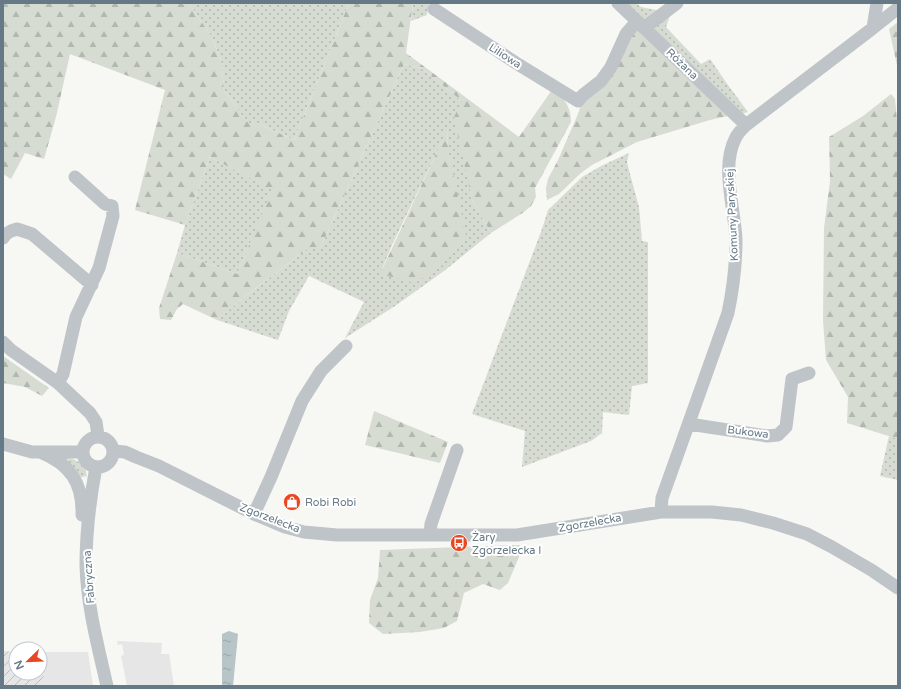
<svg xmlns="http://www.w3.org/2000/svg" width="901" height="689" font-family="'Varela Round',sans-serif">
<style>
.built{fill:#e5e6e5}
.industrial{fill:url(#industrial-furrows)}
.grass{fill:url(#grass-dots);fill-rule:evenodd}
.forest{fill:url(#forest-firs)}
.water{fill:url(#water-ripples)}
.lines{fill:none;stroke-linecap:round;stroke-linejoin:round}
.minor{stroke:#bfc4c8;stroke-width:13}
.labels{text-anchor:middle;dominant-baseline:central;stroke-width:4;stroke-linejoin:round;paint-order:stroke}
.street-label{font-size:11px;fill:#657986;stroke:#fff}
.poi-label{font-size:11px;fill:#657986;stroke:#fff;text-anchor:start}
</style>
<defs>
<pattern id="industrial-furrows" width="10" height="10" patternUnits="userSpaceOnUse"><rect width="10" height="10" fill="#e5e6e5"/><path d="M-1 1l2-2M0 10L10 0M9 11l2-2" fill="none" stroke="#bdbfbf"/></pattern>
<pattern id="grass-dots" width="8" height="8" patternUnits="userSpaceOnUse"><rect width="8" height="8" fill="#d7dcd3"/><path d="M2 2h.1M6 6h.1" fill="none" stroke="#b2b7b1" stroke-width="1.8" stroke-linecap="round"/></pattern>
<pattern id="forest-firs" width="22" height="20" patternUnits="userSpaceOnUse"><rect width="22" height="20" fill="#d7dcd3"/><path d="M5 1l3.5 6h-7zM16 11l3.5 6h-7z" fill="#b2b7b1"/></pattern>
<pattern id="water-ripples" width="26" height="14" patternUnits="userSpaceOnUse"><rect width="26" height="14" fill="#b7c5c8"/><path d="M2 4q2-2 4 0t4 0M15 11q2-2 4 0t4 0" fill="none" stroke="#98a5a8"/></pattern>
</defs>
<rect width="100%" height="100%" fill="#f7f7f4"/>
<path class="built" d="M117,641L162,643L161,654H169L174,686H127L121,656L124,655L122,644L118,645Z
M43,652H88L93,686H44Z"/>
<path class="industrial" d="M3,651L16,652V673H40V652H43L44,686H3Z"/>
<path class="grass" d="M189,3H349L294,140L257,123H249L241,115L235,105L224,91L222,65L213,39Z
M413,3H429L427,15L411,21Z
M618,3H636L641,7L656,10H668L673,7L666,27L701,64L710,59L728,85L748,112L741,114Z
M404,64L421,68L462,101L472,200L491,233L444,271L395,306L345,338L364,302L309,276L289,311L278,340L217,320L243,298L307,249H320ZM447,131L448,148L380,274L392,245Z
M629,153L627,162L630,174L639,207L642,241L648,242V383L632,386L629,415L603,412L602,433L591,441L522,467L525,431L472,414L542,229L548,210L582,177L601,166Z
M210,157L273,190L237,274L177,253L185,225Z
M889,436L898,439V480L880,476Z
M59,457C73,458 86,461 87,477L85,476L78,479Z"/>
<path class="forest" d="M3,3H189L213,39L222,65L224,91L235,105L241,115L249,123H257L294,140L349,3H413L406,53L519,137L554,87C564,100 571,105 571,122L535,188L536,197L531,206L524,212L491,233L472,200L454,117L462,101L421,68L404,64L320,249H307L243,298L217,320L183,304L177,309L171,320L160,319L159,308L177,253L237,274L272,190L210,157L185,225L135,210L165,90L70,54L56,117L44,159L25,153L11,179L3,174Z
M898,22V70L889,29Z
M642,30L728,116L710,120L637,142L592,165L581,173L559,194L547,200L546,188L548,179L558,160L578,114L582,102L633,32Z
M891,94L895,99L898,131V439L847,423L848,397L826,360L823,321L824,228L830,181L829,137L863,116Z
M447,130L448,148L466,236L441,266L415,283L380,274Z
M3,356L49,388L42,396L25,387L3,383Z
M374,411L448,442L440,463L365,445Z
M520,545L519,557L508,583L500,590L483,584L464,593L457,621L444,628L420,632L383,634L369,623L370,600L378,578L380,550Z"/>
<path class="water" d="M229,631L238,634L233,686H222V634Z"/>
<g class="lines">
<path class="minor" d="M618,3L746,125
M434,9L516,63L578,101L583,95L601,81L611,67L626,34L637,21
M644,28L677,3
M873,28L877,3
M3,238L6,234L11,231L17,229L32,234L92,285
M3,342L11,350L58,383L90,413L96,422L98,436
M58,383L63,374L76,317L99,268L113,216L112,206L105,204L75,177
M689,424L767,436L778,435L786,427L792,379L809,373
M83 452a15 15 0 1 1 30 0a15 15 0 1 1-30 0Z
M3,444L32,452H83
M114,451L125,452L136,457L159,466L254,514L285,527L304,532L337,535H517L661,512H712L741,515L773,523L807,534L832,547L873,571L898,588
M40,452C70,464 83,483 82,515
M96,467C90,499 86,532 86,565C87,606 98,646 107,686
M661,512L662,498L728,313C733,289 736,265 736,240C735,208 720,167 736,137C738,133 742,129 746,125L873,28L898,8
M254,514L271,477L302,401L321,371L346,346
M430,534L431,524L457,450"/>
</g>
<defs>
<symbol id="shop-disc" viewBox="-11 -11 22 22"><circle r="9.5" fill="#e94722" stroke="#fff"/><path d="M-5-2.5h2.3a2.7 3.5 0 0 1 5.4 0H5L5.5 6h-11ZM-1.5-2.5h3a1.5 2.3 0 0 0-3 0Z" fill="#fff"/></symbol>
<symbol id="bus-disc" viewBox="-11 -11 22 22"><circle r="9.5" fill="#e94722" stroke="#fff"/><path d="M-5-6H5V4H4V6H2V4H-2V6H-4V4H-5ZM-3.5-4V0h7V-4ZM-3.5 1.2v1.5H-2V1.2ZM2 1.2v1.5H3.5V1.2Z" fill="#fff"/></symbol>
</defs>
<g fill-rule="evenodd">
<use href="#shop-disc" x="282" y="492" width="20" height="20"/>
<use href="#bus-disc" x="449" y="533" width="20" height="20"/>
</g>
<g class="labels">
<g class="street-label">
<text transform="translate(505 56) rotate(33)">Liliowa</text>
<text transform="translate(682 64) rotate(44)">Różana</text>
<text transform="translate(732 215) rotate(-93)">Komuny Paryskiej</text>
<text transform="translate(748 432) rotate(7)">Bukowa</text>
<text transform="translate(270 518) rotate(21)">Zgorzelecka</text>
<text transform="translate(590 523) rotate(-10)">Zgorzelecka</text>
<text transform="translate(89 577) rotate(-94)">Fabryczna</text>
</g>
<g class="poi-label">
<text x="305" y="502">Robi Robi</text>
<text x="472" y="537">Żary<tspan x="472" dy="13">Zgorzelecka I</tspan></text>
</g>
</g>
<rect width="901" height="689" fill="none" stroke="#657986" stroke-width="8"/>
<g transform="translate(28 661) rotate(247)"><circle r="19" fill="#ffffff" stroke="#c1c9cf"/>
<path d="M0-3L7 15L0 10L-7 15Z" fill="#e94722"/>
<text y="-6" font-size="11" font-weight="bold" text-anchor="middle" fill="#657986">N</text>
</g>
</svg>
